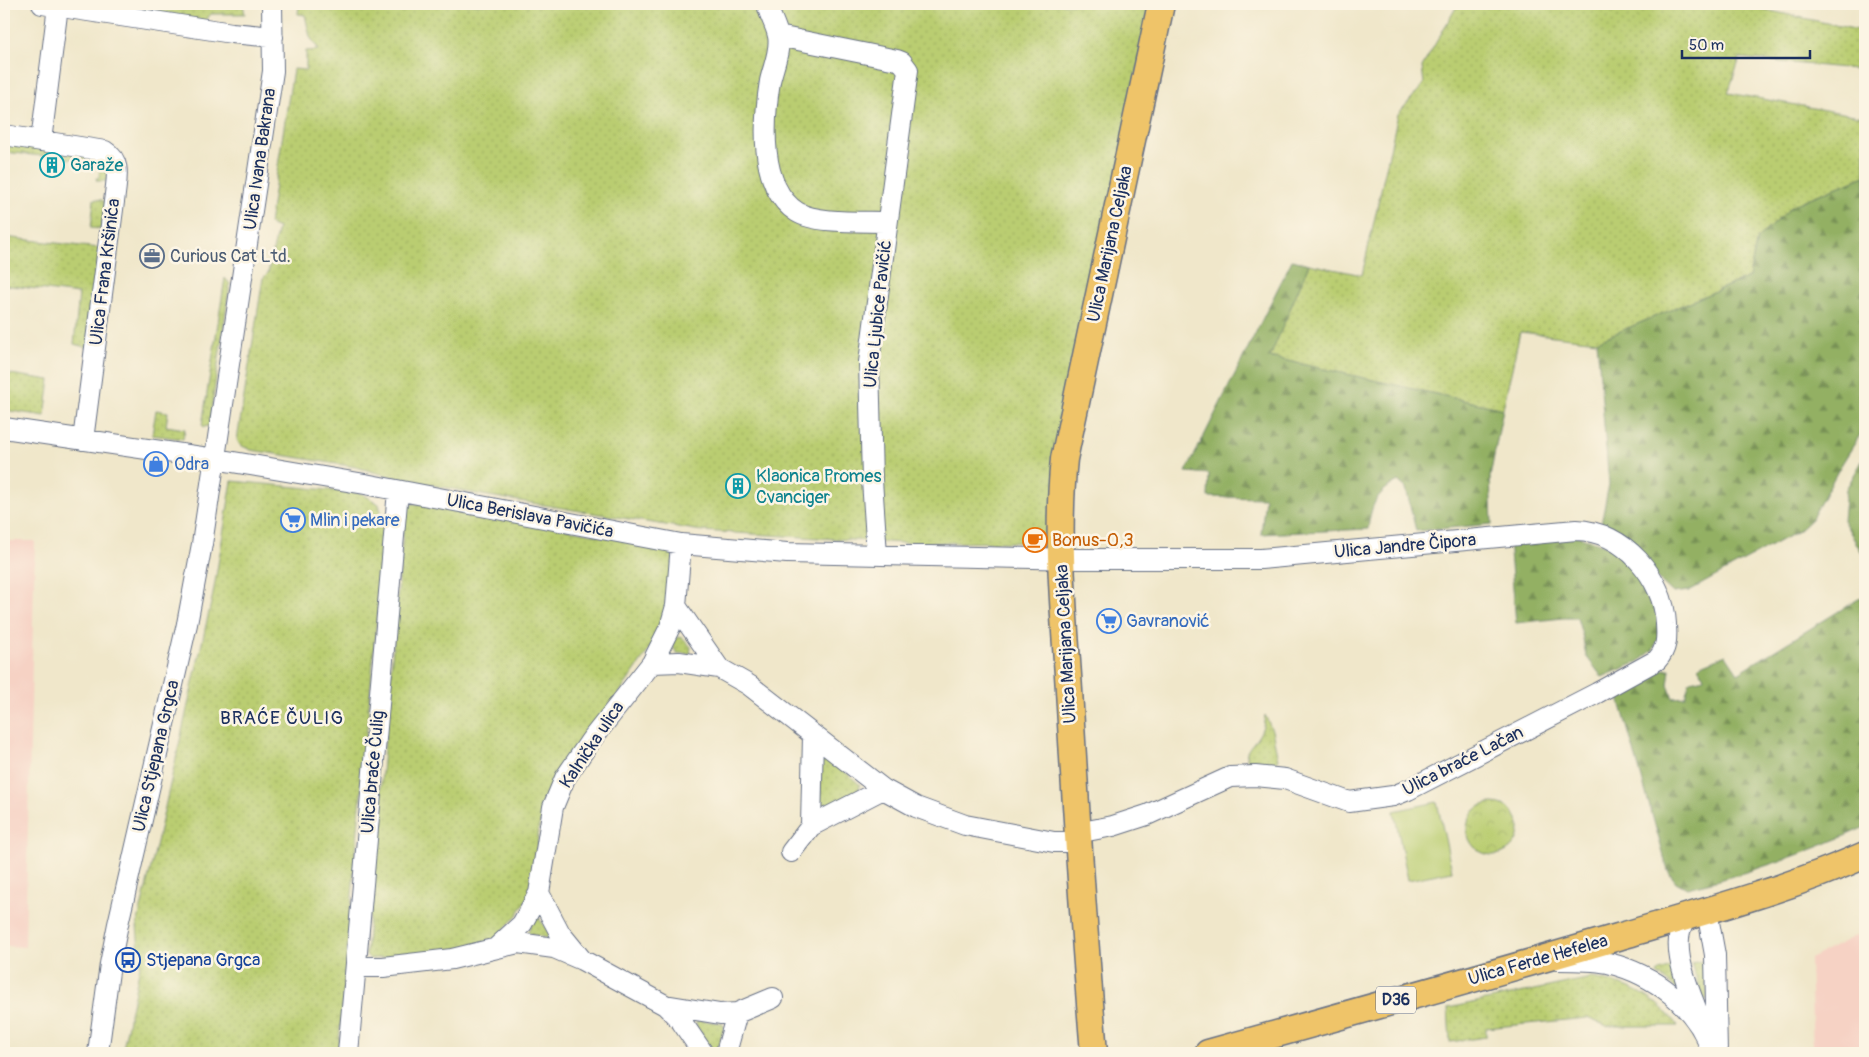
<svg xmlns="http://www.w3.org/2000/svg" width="1869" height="1057" font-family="Pangolin,sans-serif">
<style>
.built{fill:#f6d2c4}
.grass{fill:url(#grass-dots);stroke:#6a7e68}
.forest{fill:url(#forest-firs);stroke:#577060}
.park{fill:url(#park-crowns);stroke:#6a7e68}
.pitch{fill:#bacd71;stroke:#6a7e68}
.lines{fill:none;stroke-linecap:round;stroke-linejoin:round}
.minor-casing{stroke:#666f84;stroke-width:22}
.major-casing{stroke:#666f84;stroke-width:29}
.minor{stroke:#fff;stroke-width:20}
.major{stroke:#efc469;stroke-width:26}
.labels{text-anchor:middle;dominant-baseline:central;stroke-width:5;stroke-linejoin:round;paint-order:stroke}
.shield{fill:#fcf5e5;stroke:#5e6a86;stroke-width:1}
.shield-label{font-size:16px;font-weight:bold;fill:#1b2f5e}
.street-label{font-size:18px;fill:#1b2f5e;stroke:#fcf5e5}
.culture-label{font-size:18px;fill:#0d838f;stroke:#fcf5e5;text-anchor:start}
.service-label{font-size:18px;fill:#4e5e75;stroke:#fcf5e5;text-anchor:start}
.shop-label{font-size:18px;fill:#366cbe;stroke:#fcf5e5;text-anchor:start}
.food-label{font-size:18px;fill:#c56008;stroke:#fcf5e5;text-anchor:start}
.transit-label{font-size:18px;fill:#164399;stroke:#fcf5e5;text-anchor:start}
.neighbourhood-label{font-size:19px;letter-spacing:1px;fill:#1b2f5e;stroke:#fcf5e5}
</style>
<defs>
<pattern id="grass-dots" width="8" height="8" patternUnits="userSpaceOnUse" patternTransform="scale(1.25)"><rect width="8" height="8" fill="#bacd71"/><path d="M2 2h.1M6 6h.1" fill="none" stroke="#9fb064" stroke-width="1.8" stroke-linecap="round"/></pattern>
<pattern id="forest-firs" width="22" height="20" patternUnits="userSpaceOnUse" patternTransform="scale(1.25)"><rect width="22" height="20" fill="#93b063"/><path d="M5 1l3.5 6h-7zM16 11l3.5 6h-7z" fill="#779055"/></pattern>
<pattern id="park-crowns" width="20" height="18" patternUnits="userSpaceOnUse" patternTransform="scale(1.25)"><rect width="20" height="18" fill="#bacd71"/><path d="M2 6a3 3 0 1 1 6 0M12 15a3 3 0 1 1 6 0" fill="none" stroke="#9fb064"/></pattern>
</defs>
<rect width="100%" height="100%" fill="#fcf5e5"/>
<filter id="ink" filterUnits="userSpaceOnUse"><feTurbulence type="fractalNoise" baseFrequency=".02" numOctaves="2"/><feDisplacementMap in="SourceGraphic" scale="10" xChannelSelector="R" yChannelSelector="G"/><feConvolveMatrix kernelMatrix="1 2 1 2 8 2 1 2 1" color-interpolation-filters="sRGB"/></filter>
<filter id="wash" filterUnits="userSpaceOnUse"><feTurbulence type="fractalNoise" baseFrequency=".0096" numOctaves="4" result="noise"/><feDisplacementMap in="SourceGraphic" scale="20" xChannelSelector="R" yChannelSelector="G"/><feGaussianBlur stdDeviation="1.12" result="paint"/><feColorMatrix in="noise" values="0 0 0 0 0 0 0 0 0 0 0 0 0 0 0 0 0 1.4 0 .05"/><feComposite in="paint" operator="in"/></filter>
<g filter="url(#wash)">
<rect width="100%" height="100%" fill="#f0e7ca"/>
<path class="built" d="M4,541H35L25,947L4,946Z
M1865,931V1053H1813L1810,959Z"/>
<path class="grass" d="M110,4H243L245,14H211L205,21Z
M299,4H1150L1048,542L903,543L702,531L477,494L388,476L356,467L251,450L240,445L237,440L263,278L268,273L278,228L269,224L293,69L306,70V51L319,50L310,37L305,15L298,14Z
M1458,4H1739L1863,31L1865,34V70L1740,58L1728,93L1865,117V176L1795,204L1757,239L1749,277L1597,341L1520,332L1503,409L1269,357L1309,264L1362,275L1398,114L1424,84L1422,67Z
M4,139L102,154L111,178L106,181H97L96,178H99L100,162L4,152Z
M94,199L102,200L106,202L101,229L91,228Z
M4,237L99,248L88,348L74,344L79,294L4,285Z
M225,278L230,284L209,426L204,427L202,425Z
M4,373L50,380L45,416L4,410Z
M156,410L168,412L166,426L185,429L183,439L152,435Z
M232,481L361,493L379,504L385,526L338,1053H122L140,966L137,925L158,838L213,594Z
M426,503L668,548L673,553V569L662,625L649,650L554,788L539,826L535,870L529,896L517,915L495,939L451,952L370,959L366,955L405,510L411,504Z
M677,637L683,638L691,647L690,654L677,653L673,647V641Z
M1265,715L1272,730L1278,759L1270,768L1252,766C1239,753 1252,747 1259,735C1263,728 1264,723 1265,715Z
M823,755L829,757L860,785L859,791L820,811V760Z
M538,917L549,933V937L546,938L527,933L535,918Z
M1703,961L1708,996L1706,1000L1703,998L1691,963Z
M1674,966L1683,994L1657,974L1659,971Z
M1591,978C1629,984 1654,995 1678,1026H1607L1587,1018L1486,1028V1037L1450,1042L1448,1008Z
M698,1020L722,1023L724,1028L717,1051L711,1050L697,1027L696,1023Z"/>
<path class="forest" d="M1865,176V427L1840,467L1812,518L1798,531L1689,591L1673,593L1601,524L1609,484L1597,341L1749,277L1757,239L1795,204Z
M1292,260L1309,264L1270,357L1503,409L1490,477L1492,524L1416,531L1406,488L1398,481C1376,493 1371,505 1368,529L1261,534L1265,498L1208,497L1209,474L1186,472Z
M1865,456V558L1843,520L1846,489Z
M1575,535L1611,547L1652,587L1660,635L1653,650L1638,662L1602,677L1586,656L1583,638L1577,618H1563L1516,623L1509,541Z
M1865,595V827C1808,853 1747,874 1687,888L1676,882L1668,871L1617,691L1651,670L1670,669L1668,685L1673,698L1685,697L1690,681L1704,678L1699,666L1726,655L1738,673Z"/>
<path class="park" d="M1467 829a26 26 0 1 1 52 0a26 26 0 1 1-52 0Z"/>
<path class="pitch" d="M1437,802L1452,871L1408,880L1394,811Z"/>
</g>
<g filter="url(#ink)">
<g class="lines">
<defs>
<path id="minor" d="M42,4L232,33L273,37
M767,4C769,15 776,25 778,36C781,50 773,67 770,81C764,119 758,187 797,212C816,224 864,221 887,222
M778,36L897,60L902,62L908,70L869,362L872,480L877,555
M4,135L105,151C121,161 117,177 115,194L83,440
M41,141L58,6
M4,428L215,459L365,484L681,544L787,553L1078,559H1261L1576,530C1624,531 1664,578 1666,624C1667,638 1667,649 1657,660L1597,693L1408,790L1393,796L1349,802L1285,779L1255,776L1230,777L1147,815L1113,826L1077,833
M676,606L719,668L749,685L883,789L916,807L965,825L1054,842H1078
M652,663L679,662L719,668
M811,826L883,789
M791,852L811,826L813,736
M1707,911L1715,955L1717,1053
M1687,917C1666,944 1690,990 1700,1019
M497,947L522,924L539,893
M582,960L560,933L539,893L553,807L565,778L591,740L652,663L670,627L676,606L681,544
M1558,960C1574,960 1592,960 1608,963C1654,974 1698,1007 1712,1053
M356,967H383L452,959L518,943L554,948L582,960L665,1005L681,1021L703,1053
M665,1005L720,1014L737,1013L773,998
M98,1053L110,964L118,924L187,624L202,544L273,71L272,4
M348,1053L398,491
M726,1053L737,1013"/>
<path id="major" d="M1094,1053C1084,932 1076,811 1069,690C1064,613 1056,535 1064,459L1161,4
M1208,1053C1345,1015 1482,977 1618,937C1702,912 1786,890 1865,855"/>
</defs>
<use href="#minor" class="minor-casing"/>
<use href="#major" class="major-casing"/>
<use href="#minor" class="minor"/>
<use href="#major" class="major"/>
</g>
</g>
<defs>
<symbol id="building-ring" viewBox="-11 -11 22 22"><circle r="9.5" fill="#fcf5e5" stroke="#0f9aa8" stroke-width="1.5"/><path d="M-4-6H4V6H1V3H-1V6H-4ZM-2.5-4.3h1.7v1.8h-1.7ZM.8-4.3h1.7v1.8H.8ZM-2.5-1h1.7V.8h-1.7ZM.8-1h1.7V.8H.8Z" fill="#0f9aa8"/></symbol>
<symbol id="office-ring" viewBox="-11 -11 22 22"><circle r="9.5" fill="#fcf5e5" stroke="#5c6f8a" stroke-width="1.5"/><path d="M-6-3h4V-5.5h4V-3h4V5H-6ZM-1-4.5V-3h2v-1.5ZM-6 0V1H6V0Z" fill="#5c6f8a"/></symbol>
<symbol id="shop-ring" viewBox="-11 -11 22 22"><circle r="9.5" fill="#fcf5e5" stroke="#3f7fe0" stroke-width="1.5"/><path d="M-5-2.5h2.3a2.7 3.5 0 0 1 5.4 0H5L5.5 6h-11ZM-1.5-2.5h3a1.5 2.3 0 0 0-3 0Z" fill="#3f7fe0"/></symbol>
<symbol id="supermarket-ring" viewBox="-11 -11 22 22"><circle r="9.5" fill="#fcf5e5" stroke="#3f7fe0" stroke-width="1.5"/><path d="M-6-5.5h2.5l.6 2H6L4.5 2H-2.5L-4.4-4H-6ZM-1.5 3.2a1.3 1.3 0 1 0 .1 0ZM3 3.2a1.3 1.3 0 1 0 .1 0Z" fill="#3f7fe0"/></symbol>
<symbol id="cafe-ring" viewBox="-11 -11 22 22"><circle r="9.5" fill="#fcf5e5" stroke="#e8710a" stroke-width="1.5"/><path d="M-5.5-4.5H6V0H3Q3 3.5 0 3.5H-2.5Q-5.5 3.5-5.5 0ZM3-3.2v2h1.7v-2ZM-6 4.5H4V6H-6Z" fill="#e8710a"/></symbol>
<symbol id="bus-ring" viewBox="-11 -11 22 22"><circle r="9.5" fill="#fcf5e5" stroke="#1a4fb4" stroke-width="1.5"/><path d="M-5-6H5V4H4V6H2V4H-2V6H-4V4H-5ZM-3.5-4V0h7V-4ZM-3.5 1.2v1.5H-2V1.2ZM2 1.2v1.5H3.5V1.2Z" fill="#1a4fb4"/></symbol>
</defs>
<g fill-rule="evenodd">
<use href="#building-ring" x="38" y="151" width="28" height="28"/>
<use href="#office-ring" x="138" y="242" width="28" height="28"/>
<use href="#shop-ring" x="142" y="450" width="28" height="28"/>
<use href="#building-ring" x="724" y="472" width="28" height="28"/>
<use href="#supermarket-ring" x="279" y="506" width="28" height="28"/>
<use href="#cafe-ring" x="1021" y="526" width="28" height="28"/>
<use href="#supermarket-ring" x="1095" y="607" width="28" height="28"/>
<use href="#bus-ring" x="114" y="946" width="28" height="28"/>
</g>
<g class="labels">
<rect class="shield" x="1376" y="986.5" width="40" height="27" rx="4"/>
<g class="shield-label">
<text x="1396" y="1000">D36</text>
</g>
<g class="street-label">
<text transform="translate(260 159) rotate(-82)">Ulica Ivana Bakrana</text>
<text transform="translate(1110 244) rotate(-78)">Ulica Marijana Celjaka</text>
<text transform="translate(105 272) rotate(-83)">Ulica Frana Kršinića</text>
<text transform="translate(878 314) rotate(-84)">Ulica Ljubice Pavičić</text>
<text transform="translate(530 516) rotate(11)">Ulica Berislava Pavičića</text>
<text transform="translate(1405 546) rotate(-5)">Ulica Jandre Čipora</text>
<text transform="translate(1066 644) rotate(-93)">Ulica Marijana Celjaka</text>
<text transform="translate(592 745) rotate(-56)">Kalnička ulica</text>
<text transform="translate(156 756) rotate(-77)">Ulica Stjepana Grgca</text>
<text transform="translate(1463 761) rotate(-27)">Ulica braće Lačan</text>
<text transform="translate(373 772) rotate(-85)">Ulica braće Čulig</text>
<text transform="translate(1538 960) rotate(-16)">Ulica Ferde Hefelea</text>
</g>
<g class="culture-label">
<text x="70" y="165">Garaže</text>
<text x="756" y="476">Klaonica Promes<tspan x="756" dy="21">Cvanciger</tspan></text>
</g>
<g class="service-label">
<text x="170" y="256">Curious Cat Ltd.</text>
</g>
<g class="shop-label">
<text x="174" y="464">Odra</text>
<text x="310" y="520">Mlin i pekare</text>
<text x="1126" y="621">Gavranović</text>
</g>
<g class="food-label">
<text x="1052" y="540">Bonus-0,3</text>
</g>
<g class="transit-label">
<text x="146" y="960">Stjepana Grgca</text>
</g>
<g class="neighbourhood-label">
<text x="282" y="718">BRAĆE ČULIG</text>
</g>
</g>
<rect width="1869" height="1057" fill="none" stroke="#fcf5e5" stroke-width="20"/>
<path d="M1682 50v8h128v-8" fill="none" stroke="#1b2f5e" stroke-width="2.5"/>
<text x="1689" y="50" font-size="15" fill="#1b2f5e" stroke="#fcf5e5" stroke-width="4" paint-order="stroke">50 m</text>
</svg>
